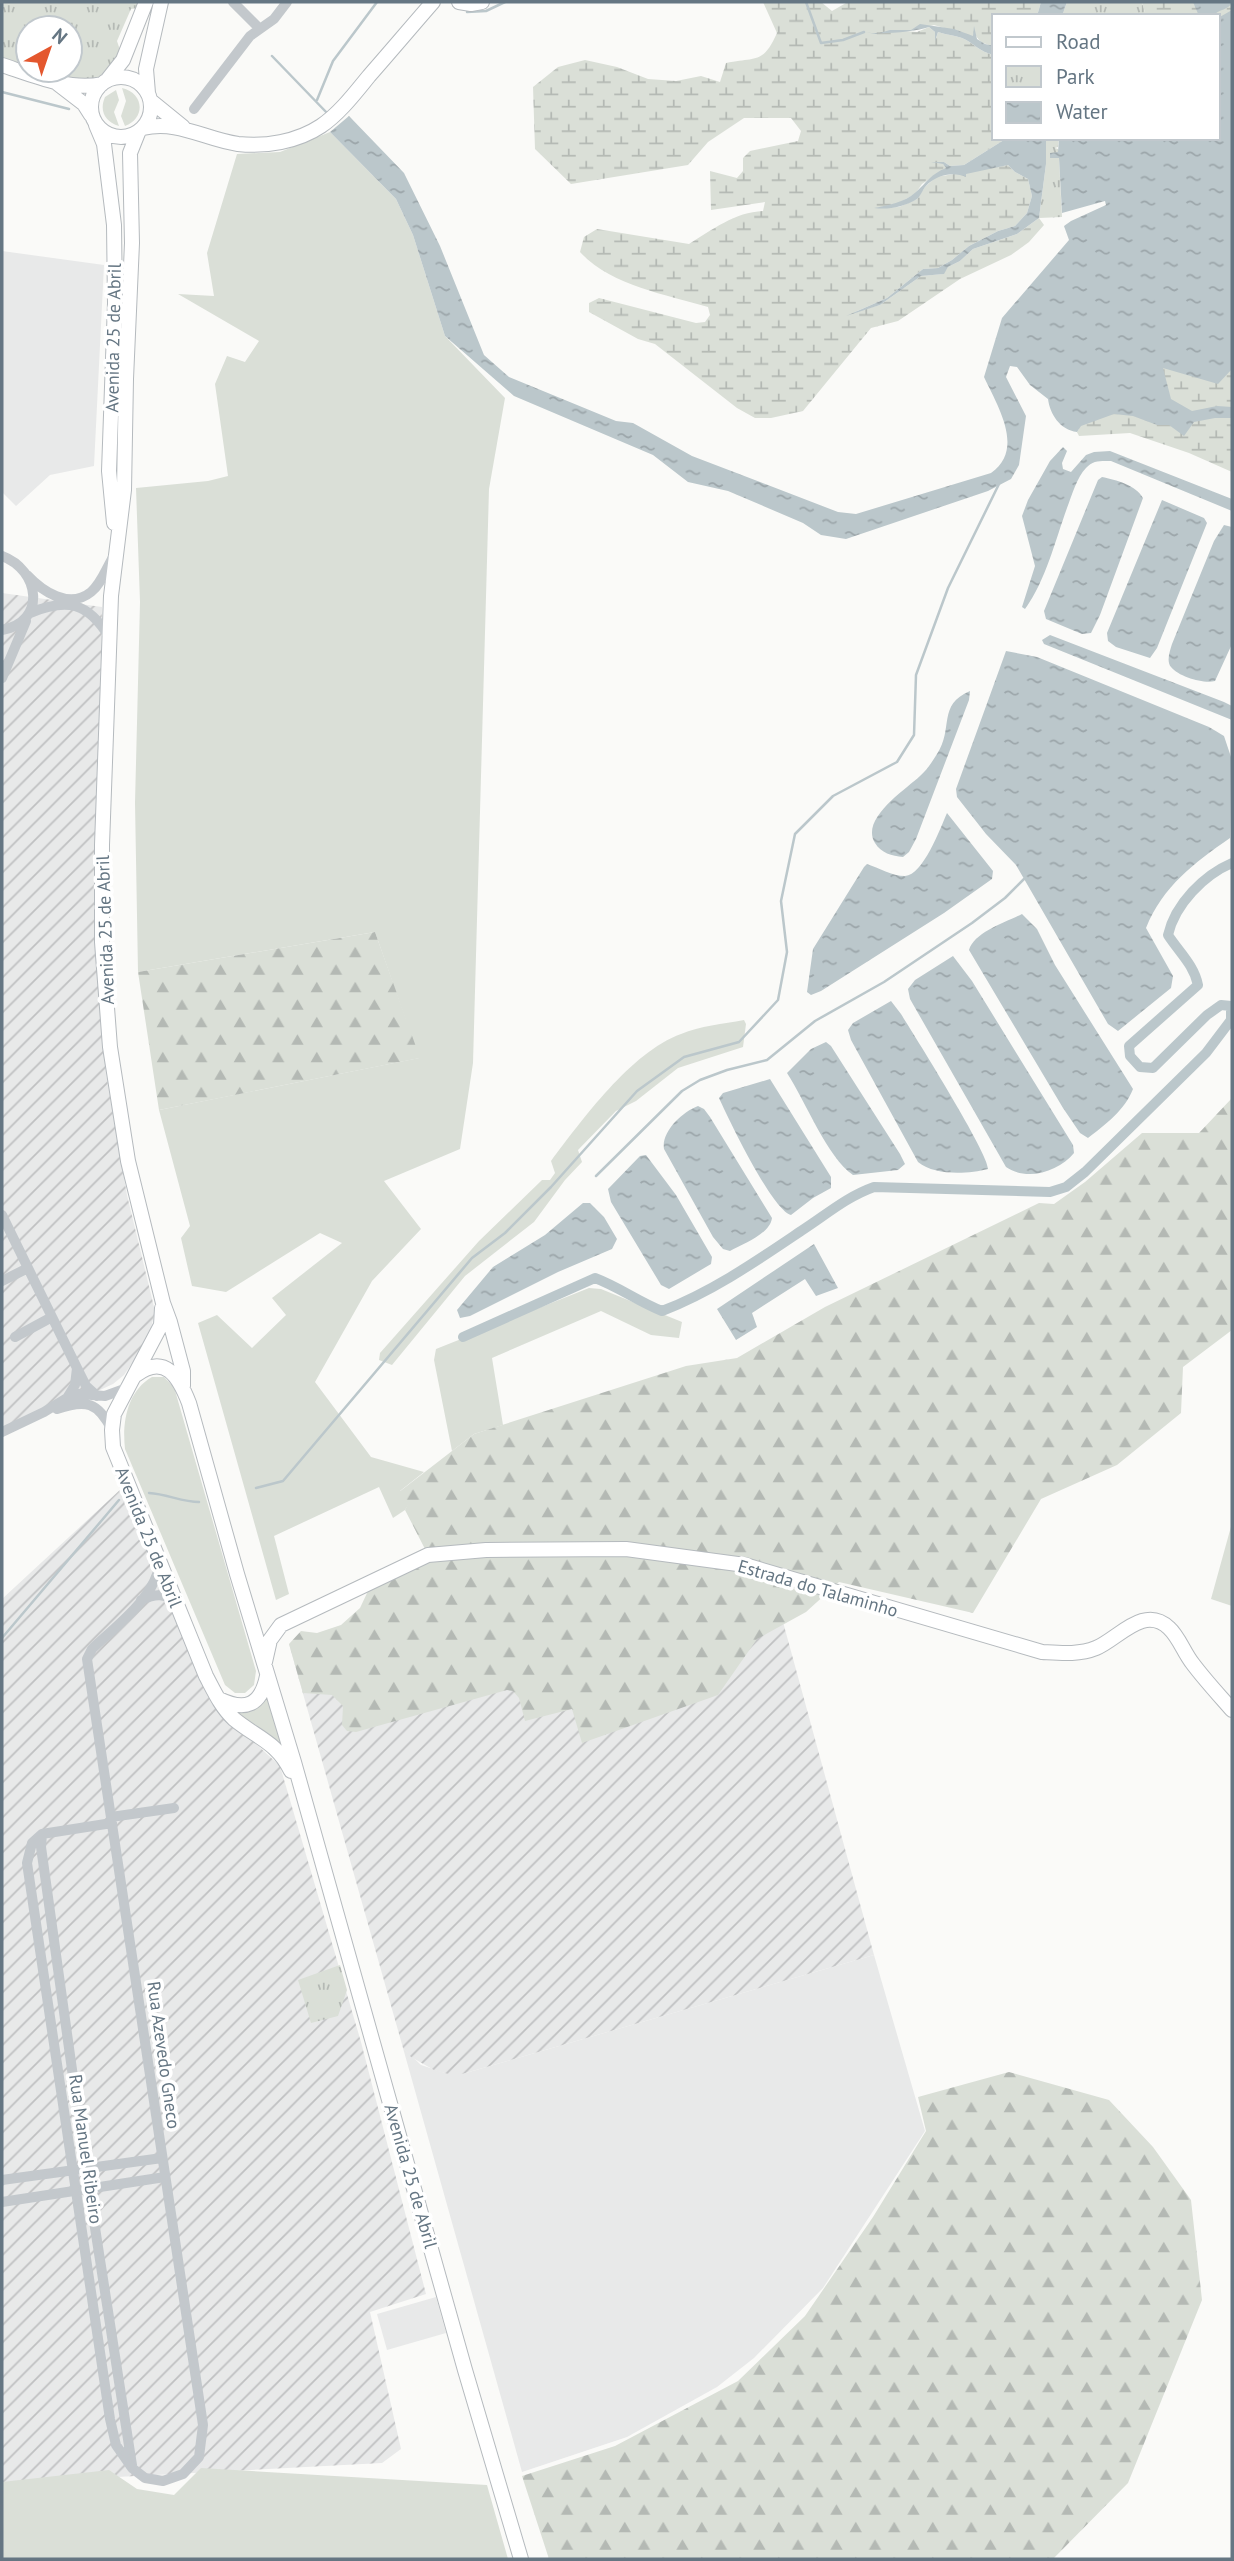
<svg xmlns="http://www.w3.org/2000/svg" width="1234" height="2561" font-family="'PT Sans',sans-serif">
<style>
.built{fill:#e8e9e9}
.industrial{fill:url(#industrial-furrows)}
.grass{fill:#dadfd7}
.forest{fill:url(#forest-firs)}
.wetland{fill:url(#wetland-marsh)}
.park{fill:url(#park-tufts)}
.water{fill:url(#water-ripples)}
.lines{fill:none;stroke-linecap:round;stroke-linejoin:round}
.stream{stroke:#bbc7cb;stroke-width:2.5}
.canal{stroke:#bbc7cb;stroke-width:10}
.major-casing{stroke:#b5babe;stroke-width:16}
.minor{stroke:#c3c8cc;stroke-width:10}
.major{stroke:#fff;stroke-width:14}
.labels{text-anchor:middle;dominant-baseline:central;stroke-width:7;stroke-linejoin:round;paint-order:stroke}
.street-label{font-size:18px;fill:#657683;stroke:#fff}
</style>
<defs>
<pattern id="industrial-furrows" width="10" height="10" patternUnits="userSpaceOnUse" patternTransform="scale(1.75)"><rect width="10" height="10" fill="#e8e9e9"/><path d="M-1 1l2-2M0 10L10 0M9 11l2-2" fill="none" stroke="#c0c1c2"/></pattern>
<pattern id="forest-firs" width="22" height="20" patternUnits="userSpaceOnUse" patternTransform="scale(1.75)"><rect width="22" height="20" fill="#dadfd7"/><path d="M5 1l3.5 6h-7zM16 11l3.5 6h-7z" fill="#b4b9b4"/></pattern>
<pattern id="wetland-marsh" width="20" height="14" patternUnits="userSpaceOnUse" patternTransform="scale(1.75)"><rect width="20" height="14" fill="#dadfd7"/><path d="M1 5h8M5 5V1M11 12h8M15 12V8" fill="none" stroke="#b4b9b4"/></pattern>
<pattern id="park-tufts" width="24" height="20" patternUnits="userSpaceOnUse" patternTransform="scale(1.75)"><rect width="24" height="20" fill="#dadfd7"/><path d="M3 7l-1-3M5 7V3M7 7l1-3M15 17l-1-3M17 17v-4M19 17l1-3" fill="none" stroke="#b4b9b4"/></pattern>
<pattern id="water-ripples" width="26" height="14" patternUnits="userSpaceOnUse" patternTransform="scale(1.75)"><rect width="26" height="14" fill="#bbc7cb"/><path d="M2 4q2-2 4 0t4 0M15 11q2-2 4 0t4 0" fill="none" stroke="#9ca6aa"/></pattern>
</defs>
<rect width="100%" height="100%" fill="#fafaf8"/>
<path class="built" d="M2,251L104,265L94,466L50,475L16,506L2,492Z
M874,1955L925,2131L823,2288L754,2358L717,2387L627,2437L522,2472L403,2048L421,2065L448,2074H462Z
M436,2297L446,2333L387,2350L377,2314Z"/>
<path class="industrial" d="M2,593L102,607L97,856L100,1008L106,1073L127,1195L155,1311L151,1328L137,1356L124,1375L113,1384L2,1435Z
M122,1488L215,1706L280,1766L361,2042L426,2294L370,2312L401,2449L382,2463L2,2483V1599Z
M780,1611L874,1955L462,2074H448L434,2070L411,2057L403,2048L289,1644Z"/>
<path class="grass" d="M122,88C144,93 146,118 125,126L121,116L126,101Z
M116,90L119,100L114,112L119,126C105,122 99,111 105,97Z
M330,132L396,199L413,235L445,336L505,398L489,489L473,1063L460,1149L384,1181L421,1229L372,1281L315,1382L371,1457L424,1472L400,1491L410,1502L405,1510L393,1518L379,1487L274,1536L289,1594L276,1600L198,1323L217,1315L252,1348L286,1315L272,1298L342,1243L320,1233L226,1292L192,1286L181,1238L190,1226L159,1110L419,1058L375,932L138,972L135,803L140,602L136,488L208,481L228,476L215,384L227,356L245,362L259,341L178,294L214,296L207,253L237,154L280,152Z
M744,1020L746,1024L743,1047L678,1068L636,1101L616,1111L578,1150L582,1162L565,1180L534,1222L465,1276L392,1365L379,1360L380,1353L479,1241L542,1180H550L555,1173L551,1161C582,1120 631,1052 681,1034C700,1026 723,1024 744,1020Z
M589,1288L601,1289L682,1322L679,1338L651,1335L601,1311L492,1358L503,1425L474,1434L452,1451L434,1360L436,1349Z
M152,1377H164L174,1387L256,1671L254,1685L245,1693H235L225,1685L125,1449C122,1423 127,1391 152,1377Z
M1232,1523V1606L1211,1599Z
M268,1693L285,1749L269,1734L235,1713L245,1712Z
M201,2468L487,2485L508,2559H2V2482L109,2470L137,2489L174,2495Z"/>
<path class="forest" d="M375,932L420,1058L159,1110L138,972Z
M1232,1098V1330L1183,1367L1181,1413L1117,1465L1041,1499L973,1613L839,1582L806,1612L757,1639L718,1695L582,1743L572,1709L525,1721L519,1698L513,1691L507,1690L356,1732L347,1731L342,1725L343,1706L332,1695L303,1693L289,1644L301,1631L317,1633L341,1625L360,1608L368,1591L427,1562L425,1549L405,1510L409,1502L399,1492L474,1434L686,1366L737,1358L825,1307L1039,1203L1054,1204L1085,1182L1142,1133H1199Z
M1009,2072L1109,2100L1153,2147L1191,2200L1202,2300L1128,2483L1053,2559H549L522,2476L615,2446L738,2381L805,2316L873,2217L926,2131L918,2097Z"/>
<path class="wetland" d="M763,2H821L832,11L846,3L860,2H1041L1037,16H994V46C983,44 978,42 974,31V37L934,25L912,30H891L917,32L929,27L935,32L936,38L938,32C946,35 954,35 962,38C974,43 979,52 994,55V138H1007L964,165L950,166L944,162L937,163L943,164L946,168L922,184L915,194L897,204L877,208L899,207L917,199L925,187L936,177L1008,165L1015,172L1028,179L1032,196L1027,213L1015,226L998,231L969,246L952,260L938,268L923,269L887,298L855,312L880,305L921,276L943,274L948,267L960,261L973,249L1017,234L1039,218L1044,225L1029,242L1011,255L960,279L898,321L871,328L803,411L771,418H755L737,408L655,344L638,339L589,312V303L599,298L696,323L705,322L710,315L708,307C665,294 611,286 580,252L584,237L597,229L689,244C712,230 735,212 763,211L765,202L711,210L710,171L737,178L743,171V158L750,151L798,141L801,131L791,118H744L708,142L688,165L571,184L535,149L533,87L558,67L585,60L617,67L648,79L676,81L701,76L720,82L726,63C757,57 763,64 777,33Z
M1142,2H1232V104L1218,103V16H1146Z
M1232,317V472L1189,453L1130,433L1079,436L1077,432L1079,429V392Z"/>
<path class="park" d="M2,2H141L138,8L131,9L117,41L120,50C103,93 77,81 42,70H70V28H28V66L2,57Z
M1067,2H1142L1146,16H1062Z
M1046,138H1059L1058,147L1055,148L1058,149L1059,152L1050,158H1059L1062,217L1039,218L1046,164Z
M340,1965L347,1990L338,2016L311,2023L298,1980Z"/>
<path class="water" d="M1041,2H1067L1062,16H1037Z
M1193,2H1232C1230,10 1218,9 1213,16H1199Z
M1232,10V369L1218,384L1163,368L1171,399L1192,411L1217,406L1232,407V418H1215L1194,422L1184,436L1169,425H1157L1133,416L1114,414L1081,426L1077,432C1060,430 1050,414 1048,399L1030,385L1017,367L1010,366L1006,377L1026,416L1019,465L1011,479L988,491L846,539L821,535L803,523L728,491L688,482L653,455L514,396L445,336L413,235L396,199L330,132L349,116L404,173L440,246L484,355L509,377L616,421L633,423L692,456L838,512L856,514L991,473C1025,449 998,407 984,377L1002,318L1069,240L1064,226L1071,221L1106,205L1105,201L1062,213L1059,158H1050V153L1058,152L1059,138H1218V18Z
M920,24L954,29L973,36L974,26L977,39L985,44L994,46V55C979,52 974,43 962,38C954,35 946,35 938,32L935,41V32L929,27C915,32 879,35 864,32L876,34L890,30H911Z
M1007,138H1046V164L1039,218L1017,234L973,249L960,261L948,267L944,274L921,276L880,305L846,316L887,298L923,269L938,268L952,260L969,246L998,231L1015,226L1027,213L1032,196L1028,179L1015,172L1008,165L966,174V177C953,171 936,175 926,186C923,189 920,197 917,199C904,207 888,210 874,208C888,205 904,203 916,192C927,182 931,174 946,168L943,164L931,162H944L950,166L964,165Z
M1063,447L1067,451L1062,463L1063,469L1071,472L1086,455L1094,452L1110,451L1232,499V511L1111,461C1101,461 1093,460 1086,468C1077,477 1072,495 1067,508C1055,541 1046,580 1025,609L1022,607L1035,566L1022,516L1028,500L1050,461Z
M1102,477C1116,480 1136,485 1143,498L1100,615L1091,633L1082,634L1046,619L1044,611L1098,480Z
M1162,500L1204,518L1207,523L1157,648L1150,658L1116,647L1108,641L1107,633Z
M1224,525L1232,527V644L1215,681C1204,684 1179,677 1171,667C1166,661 1170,651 1172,644L1214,541Z
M1050,635L1224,702L1232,706V720L1044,644L1042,640Z
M1006,651L1037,657L1209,727L1224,736L1231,757L1230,838C1194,863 1163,886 1146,928L1173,976L1171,988L1118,1031L1108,1024L1016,865L986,834L957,797L956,789Z
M970,691L969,700L916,839L909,852L903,857C892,856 881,853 875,843C860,819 905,790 920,776C927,770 932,762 937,754C954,728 937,705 970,691Z
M947,813L993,871L992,879L944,913L821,991L811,995L807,992L813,949L864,867L867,864C879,868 892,876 905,876C923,875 940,829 947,813Z
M1022,914L1037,929L1055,965L1133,1089C1125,1110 1105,1125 1088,1138L1080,1133L1063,1108L969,950C974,932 1006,922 1022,914Z
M953,956L972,981L1073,1145L1074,1153C1059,1171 1028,1182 1006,1167L910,999L908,989L915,980Z
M891,1001L901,1014C914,1035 989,1154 988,1169C968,1174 935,1176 918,1162L851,1040L848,1030L853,1023Z
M826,1042L831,1046L900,1154L905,1164L898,1170L853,1175C827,1157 806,1102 787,1073L811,1049Z
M770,1079L831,1177V1188L813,1198L791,1215C772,1210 729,1120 719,1098L723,1093Z
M698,1106L704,1109L710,1117L772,1218C770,1234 743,1244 730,1251L723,1249L713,1237L664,1149C661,1132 682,1112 698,1106Z
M646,1155L676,1195L712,1257L711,1264L669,1289L661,1285L611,1202L608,1189L640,1156Z
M583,1203H590L604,1217L617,1239L612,1249L558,1272L470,1316L460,1318L457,1310L493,1267L545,1235Z
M814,1244L838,1288L816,1296L805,1279L752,1313L757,1327L736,1340L717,1309Z"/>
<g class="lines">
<path class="stream" d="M806,2L821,43L843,40L864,32
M467,12L486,11L505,2
M272,56L328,114
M2,92L69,109
M317,100L333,61L377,2
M596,1176L682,1091L700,1080L727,1070L767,1060L815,1021L884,982L972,923L1005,898L1024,879
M256,1488L283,1481L472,1258L505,1233L551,1187L637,1091L684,1057L739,1042L778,1000L787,952L781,901L795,834L833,796L897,762L914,735L916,675L948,588L999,484
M149,1493C167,1494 182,1502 199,1502
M2,1638L119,1500"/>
<path class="canal" d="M463,1337L595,1278C619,1287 639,1302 662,1311C712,1292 758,1260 801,1231C826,1215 846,1197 874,1187L1050,1192L1066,1187L1085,1172L1206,1053L1231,1020V1006L1221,1005L1207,1015L1153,1068L1140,1067L1130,1056L1129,1046L1198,985C1194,965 1179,952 1168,935C1175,904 1204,875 1232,863"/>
<defs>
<path id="major" d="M459,2L471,4L482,2
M2,65C32,75 69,91 102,84
M91 107a30 30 0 1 1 60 0a30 30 0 1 1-60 0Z
M108,79L123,60L146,2
M58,84L84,104L91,115
M148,93L146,69L161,2
M151,101L183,127
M96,125L104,144L114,225L115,303L109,471L114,523
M143,128C178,120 204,139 238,144C265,147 297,142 321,126C340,113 355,93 369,76C391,51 412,26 433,2
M138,133L130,153L132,243L126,379L124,490L111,596L102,845V942L110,1047L128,1161L163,1303L170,1322L183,1371V1386
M162,1308L161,1325L114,1414L112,1430L113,1447L206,1676C214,1691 221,1707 234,1719C257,1738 277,1742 291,1771
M136,1375C165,1353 179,1377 189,1403L237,1574L294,1762L465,2370L521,2559
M265,1662L270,1640L281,1625L428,1555L486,1550L626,1549L745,1565L1042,1652C1060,1653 1079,1655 1096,1648C1118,1639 1144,1604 1169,1628C1179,1637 1184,1653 1193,1664C1205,1680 1219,1695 1232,1710
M219,1699C246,1712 261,1705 267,1676"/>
</defs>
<use href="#major" class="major-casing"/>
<path class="minor" d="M233,2L260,29
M194,109L250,36L274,19L287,2
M2,556C40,570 47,622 2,630
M27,575C42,591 69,610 91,592C102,583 107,566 115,554
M30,613C67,598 88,602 109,637
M2,678L26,621
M2,1215L77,1368
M2,1281L28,1268
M15,1337L52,1317
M67,1398L75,1385L77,1368L86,1386L97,1396
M57,1409C86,1399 98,1402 112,1430
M2,1432L44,1412L67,1398L79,1394L105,1396L127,1388
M141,1600C155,1594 165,1592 176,1604
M111,1817L174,1808
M42,1834L32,1843L27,1863L110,2419L116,2445L132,2468L145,2478L163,2481L183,2474L199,2457L203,2425L87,1659L92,1649C116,1626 155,1598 160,1563
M42,1834L41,1847L86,2170L132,2465
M42,1834L112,1823
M2,2180L162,2158
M2,2202L165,2177"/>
<use href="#major" class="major"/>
</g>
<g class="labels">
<g class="street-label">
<text transform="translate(113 338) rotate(-89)">Avenida 25 de Abril</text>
<text transform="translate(105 930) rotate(-92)">Avenida 25 de Abril</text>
<text transform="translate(149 1537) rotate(68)">Avenida 25 de Abril</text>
<text transform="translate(818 1588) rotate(16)">Estrada do Talaminho</text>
<text transform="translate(164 2055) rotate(82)">Rua Azevedo Gneco</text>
<text transform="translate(86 2149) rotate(82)">Rua Manuel Ribeiro</text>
<text transform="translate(411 2176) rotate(74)">Avenida 25 de Abril</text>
</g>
</g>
<rect width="1234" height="2561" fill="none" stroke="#657683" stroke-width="7"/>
<rect x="992" y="14" width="228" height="126" fill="#ffffff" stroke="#c1c8cd" stroke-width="2"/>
<rect x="1006" y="37" width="35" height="10" fill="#ffffff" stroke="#c1c8cd" stroke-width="2"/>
<text x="1056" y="49" font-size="21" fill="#657683">Road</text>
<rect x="1006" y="66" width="35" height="21" fill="url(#park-tufts)" stroke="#c1c8cd" stroke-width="2"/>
<text x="1056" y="84" font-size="21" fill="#657683">Park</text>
<rect x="1006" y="102" width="35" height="21" fill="url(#water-ripples)" stroke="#c1c8cd" stroke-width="2"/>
<text x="1056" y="119" font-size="21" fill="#657683">Water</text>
<g transform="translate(49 49) rotate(40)"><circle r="33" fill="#ffffff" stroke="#c1c8cd" stroke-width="2"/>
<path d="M0-5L12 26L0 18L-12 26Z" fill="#e4572e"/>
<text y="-10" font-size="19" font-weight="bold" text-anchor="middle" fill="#657683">N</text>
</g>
</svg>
